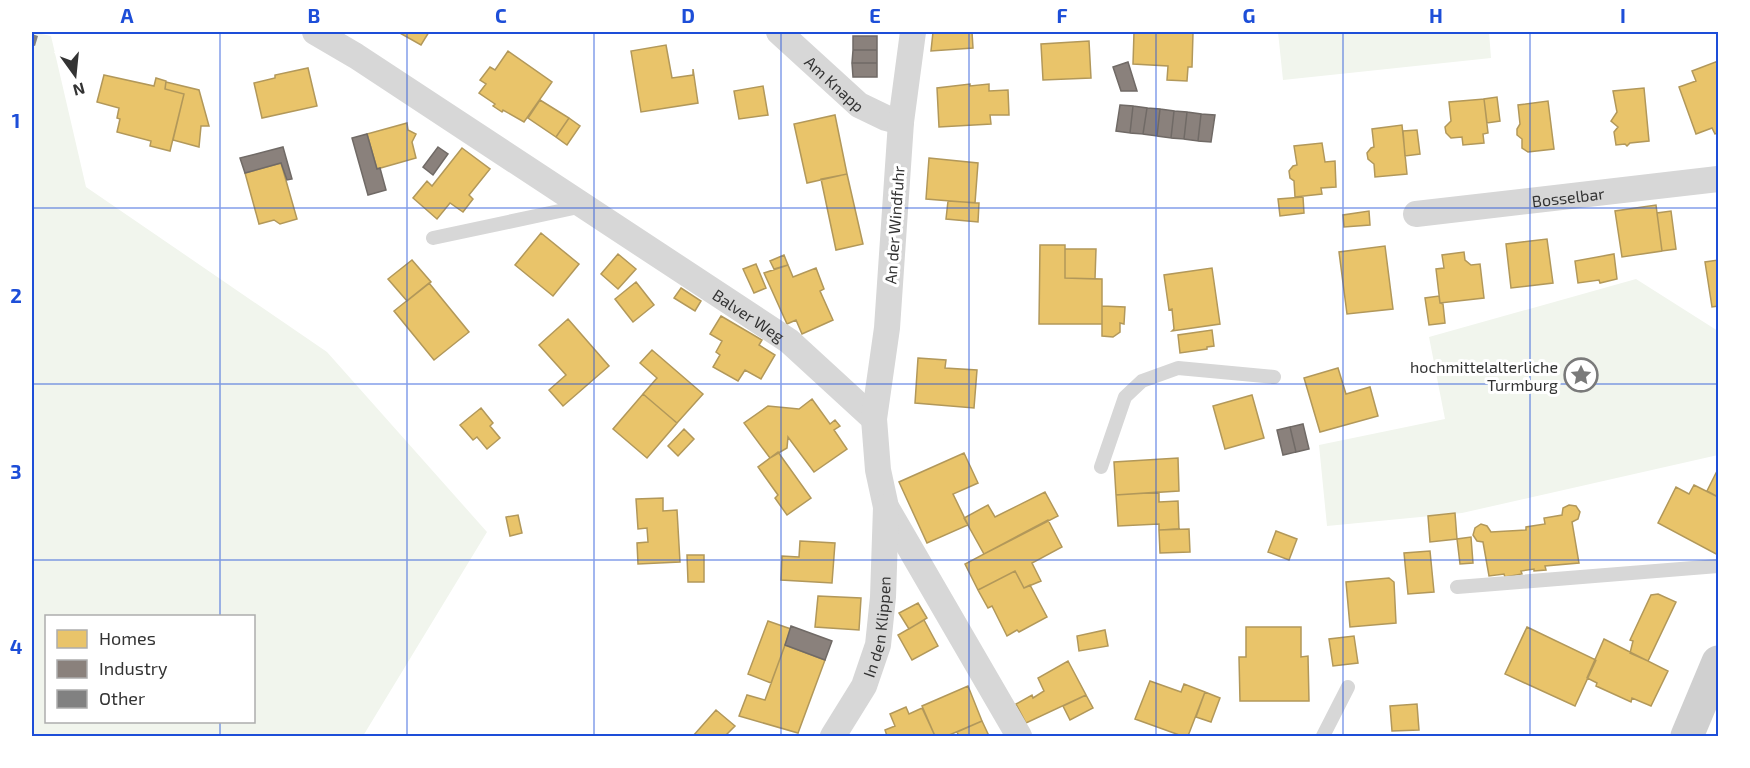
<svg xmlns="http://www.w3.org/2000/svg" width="1750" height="768" font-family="'Exo 2',sans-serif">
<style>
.green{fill:#f1f5ed;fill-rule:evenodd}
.homes{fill:#e9c46a;stroke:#b2985a;stroke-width:1.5}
.industry{fill:#8a817c;stroke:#706a66;stroke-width:1.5}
.building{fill:#818181}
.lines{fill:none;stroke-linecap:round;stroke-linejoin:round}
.service{stroke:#d7d7d7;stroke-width:14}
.minor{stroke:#d7d7d7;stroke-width:26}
.secondary{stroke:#d0d0d0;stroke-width:33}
.grid{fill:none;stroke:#1d4ed8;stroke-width:1.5;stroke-opacity:0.55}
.labels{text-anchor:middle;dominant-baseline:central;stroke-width:6;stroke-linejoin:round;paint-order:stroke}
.street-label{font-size:16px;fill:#333;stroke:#fff}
.poi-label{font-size:16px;fill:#333;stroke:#fff;text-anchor:end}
.neatline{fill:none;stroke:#1d4ed8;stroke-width:2}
.grid-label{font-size:20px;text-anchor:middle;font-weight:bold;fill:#1d4ed8}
</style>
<rect width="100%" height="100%" fill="#fff"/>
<path class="green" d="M32,32L51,36L86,187L327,352L487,532L363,736H32ZM46,616H254V722H46Z
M1278,32H1489L1491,58L1283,80Z
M1636,279L1718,331V455L1462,513L1327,526L1319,445L1445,419L1429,337Z"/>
<path class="homes" d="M398,32H429L421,45Z
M933,32H972L973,48L931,51Z
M1134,32L1193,33L1192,67H1188L1187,81L1167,80L1168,66L1133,64Z
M1089,41L1091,78L1043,80L1041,44Z
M666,45L672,78L693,75V69L698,103L641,112L631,51Z
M508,51L552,82L524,122L503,110L502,112L493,106L495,104L479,93L486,84L480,80L490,67L495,70Z
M1718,61V132L1715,134L1712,128L1696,134L1679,87L1696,81L1692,71Z
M308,68L317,106L262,118L254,83L275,78V75Z
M104,75L154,86L156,78L166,81L165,89L184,94L170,151L150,146L151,141L117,132L120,119L117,118L119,108L97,102Z
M166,82L199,90L209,126H201L199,147L173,140L184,94L165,89Z
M970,84V86L989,84V91L1008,90L1009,115H990L991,124L939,127L937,88Z
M763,86L768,115L739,119L734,91Z
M1644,88L1649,141L1630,143L1627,146L1625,144L1616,145L1614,132L1618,127L1611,121L1617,112L1613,91Z
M1497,97L1500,121L1487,123L1484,99Z
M1484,99L1488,133L1483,134L1484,143L1463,145L1462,137L1451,138L1446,133L1445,127L1451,121L1449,102Z
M540,100L569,118L556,137L528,118Z
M1548,101L1554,149L1528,152L1522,148V139L1517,135V129L1520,124L1518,105Z
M835,115L847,174L807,183L794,124Z
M569,118L580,126L567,145L556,137Z
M407,123L408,130L416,134L412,142L416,158L377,169L367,134Z
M1402,125L1407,174L1375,177L1374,164L1368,159L1367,153L1371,148L1374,147L1372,129Z
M1417,130L1420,154L1405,156L1403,131Z
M1322,143L1325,162L1335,161L1336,187L1321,188L1322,194L1295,197L1294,181L1290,178L1289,171L1293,166L1297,165L1294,146Z
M462,148L490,169L469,195L473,199L463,212L450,203L437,219L413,198L427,181L432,186Z
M929,158L978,163L975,203L926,199Z
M281,163L297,219L280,224L274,220L259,224L245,173Z
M847,174L863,244L836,250L821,179Z
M1303,197L1304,213L1280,216L1278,199Z
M948,201L979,203L978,222L946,219Z
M1656,205L1662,251L1622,257L1615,211Z
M1369,211L1370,225L1344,227L1343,215Z
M1671,211L1676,249L1662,251L1657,213Z
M541,233L579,264L553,296L515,265Z
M1547,239L1553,283L1511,288L1506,244Z
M1040,245H1065V278L1102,279V324H1039Z
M1385,246L1393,309L1347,314L1339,252Z
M1065,249H1096L1095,279L1065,278Z
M1464,252L1465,260L1471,265L1480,264L1484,298L1440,303L1436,269L1444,268L1442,255Z
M618,254L636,269L618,289L601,274Z
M1614,254L1617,279L1600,283L1599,280L1578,283L1575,261Z
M784,255L788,265L774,269L770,261Z
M412,260L431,282L407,301L388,279Z
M1718,260V306L1712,307L1705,262Z
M756,264L766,288L754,293L743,269Z
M788,265L793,277L816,268L824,289L820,291L833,320L802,334L796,320L787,324L764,273Z
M1212,268L1220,324L1172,331L1174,329L1172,309L1169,310L1164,275Z
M636,282L654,305L633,322L615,299Z
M429,283L469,332L434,360L394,311Z
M681,288L701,301L695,311L674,298Z
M1439,296L1440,303L1443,304L1445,323L1429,325L1425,298Z
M1102,306L1125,307L1124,324L1120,323V332L1113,337L1102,336Z
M721,316L762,340L759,345L775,355L761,379L745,370L738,381L713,367L720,355L716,352L722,341L710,334Z
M568,319L609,366L563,406L549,390L566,375L539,345Z
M1212,330L1214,346L1207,347V349L1180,353L1178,335Z
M652,350L703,394L677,423L643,394L657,378L640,363Z
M918,358L946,360L945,368L977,370L974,408L915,403Z
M1338,368L1346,394L1370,387L1378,416L1320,432L1304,378Z
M643,394L677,423L647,458L613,429Z
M1252,395L1264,438L1225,449L1213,406Z
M812,399L830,424L835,420L840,426L834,430L847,449L814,472L788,437L787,448L770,458L744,423L768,406L799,409Z
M481,408L493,423L490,426L500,438L487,449L477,437L473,440L460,425Z
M684,429L694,439L678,456L668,446Z
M778,452L811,498L787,515L775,498L778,495L758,467Z
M964,453L978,483L953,494L968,525L927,543L899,482Z
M1178,458L1179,491L1116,495L1114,462Z
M1718,469V497L1707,491Z
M1694,485L1718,497V555L1658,523L1676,487L1689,494Z
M1045,492L1058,516L984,554L964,518L988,505L995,517Z
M1159,492V502L1178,501L1179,529L1159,530V524L1118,526L1116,495Z
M663,498V511L677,510L680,562L638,564L637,543L648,542L647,528L638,529L636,499Z
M1569,505L1576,506L1580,512L1578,519L1572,522L1579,563L1545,566L1546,570L1534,571V569L1521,571L1522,574L1505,577L1504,574L1489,576L1483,542L1477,541L1473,535L1475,528L1481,524L1487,526L1491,532L1526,530V527L1545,524L1544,518L1562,515L1563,508Z
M1455,513L1457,539L1430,542L1428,516Z
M518,515L522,533L510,536L506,517Z
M1048,520L1062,547L1032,563L1041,581L1024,588L1015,571L978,590L965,564Z
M1189,529L1190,552L1160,553L1159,530Z
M1276,531L1297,539L1289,560L1268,552Z
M1471,537L1473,563L1460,564L1457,539Z
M800,541L835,543L832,583L781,580L782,556L799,557Z
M1430,551L1434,592L1408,594L1404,553Z
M687,555H704V582H688Z
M1015,571L1024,588L1030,585L1047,617L1019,632L1017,630L1007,636L992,606L988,608L978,590Z
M1389,578L1394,582L1396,623L1350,627L1346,582Z
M1658,594L1676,602L1648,661L1630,653L1633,641L1630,640L1651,595Z
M818,596L861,598L859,630L815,627Z
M918,603L927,618L909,629L899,613Z
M924,620L938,646L912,660L898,635Z
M768,621L791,629L771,683L748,674Z
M1246,627H1301V657L1308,656L1309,701H1240L1239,657H1246Z
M1527,627L1596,660L1575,706L1505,674Z
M1105,630L1108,646L1079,651L1077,636Z
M1354,636L1358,663L1333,666L1329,639Z
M1604,639L1668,671L1651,706L1632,698L1631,702L1596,686L1597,683L1587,678Z
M785,645L825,660L798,733L739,716L747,695L765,700Z
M1068,661L1086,695L1026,723L1016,704L1032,695L1033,698L1044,691L1038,678Z
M1150,681L1181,692L1184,684L1205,692L1188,736H1182L1135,719Z
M968,686L982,721L947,736H935L922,706Z
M1205,692L1220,698L1211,722L1196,717Z
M1086,695L1093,708L1070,720L1063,706Z
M1417,704L1419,730L1392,731L1390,706Z
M906,707L909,714L922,708L935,736H887L885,730L895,726L890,714Z
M716,710L735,726L725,736H693Z
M982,721L989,736H959L957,732Z"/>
<path class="industry" d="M853,36H877V50H853Z
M853,50H877V63H852Z
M1128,62L1137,91H1121L1113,67Z
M852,63H877V77H853Z
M1120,105L1133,106L1130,133L1116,131Z
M1133,106L1147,108L1143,134L1130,133Z
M1147,108L1160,109L1157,136L1143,134Z
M1160,109L1174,111L1171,138L1157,136Z
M1174,111L1187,112L1184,139L1171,138Z
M1187,112L1201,114L1198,141L1184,139Z
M1201,114L1215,115L1211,142L1198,141Z
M367,134L377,169L380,168L386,190L368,195L352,138Z
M283,147L292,179L287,180L281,163L245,173L240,158Z
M438,147L448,154L433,175L423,167Z
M1303,424L1309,449L1296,452L1290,427Z
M1290,427L1296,452L1283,455L1277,430Z
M791,626L832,641L825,660L785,645Z"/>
<path class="building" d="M32,34L38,36L35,46L32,45Z"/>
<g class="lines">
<path class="service" d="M433,238L583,206
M1101,467L1125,397L1142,381L1178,368L1274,377
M1457,587L1718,566
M1323,736L1348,687"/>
<g class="minor">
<path id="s1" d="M315,32L356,56L789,341L874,419"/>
<path id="s2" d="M779,32L859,105L886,118L901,122"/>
<path d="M913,32L901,122L887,328L874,419L878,470L886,507L1019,736"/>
<path id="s3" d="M1416,214L1718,179"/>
<path id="s4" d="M833,736L864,686L878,645L883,597L886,507"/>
</g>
<path class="secondary" d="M1687,736L1718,662"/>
</g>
<path class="grid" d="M220,32V616M407,32V736M594,32V736M781,32V736M969,32V736M1156,32V736M1343,32V736M1530,32V736M32,208H1718M32,384H1718M32,560H1718M220,722V736"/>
<defs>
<symbol id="sight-ring" viewBox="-11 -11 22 22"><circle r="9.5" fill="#fff" stroke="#7a7a7a" stroke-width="1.5"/><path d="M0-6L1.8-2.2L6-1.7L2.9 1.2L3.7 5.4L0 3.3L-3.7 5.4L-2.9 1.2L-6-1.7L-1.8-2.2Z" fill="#7a7a7a"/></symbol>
</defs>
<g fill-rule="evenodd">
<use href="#sight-ring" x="1562" y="356" width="38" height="38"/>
</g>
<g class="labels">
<g class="street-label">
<text stroke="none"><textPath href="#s2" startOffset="76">Am Knapp</textPath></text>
<text stroke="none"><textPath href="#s3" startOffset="153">Bosselbar</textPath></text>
<text transform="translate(894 225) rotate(-86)">An der Windfuhr</text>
<text stroke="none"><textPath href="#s1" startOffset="518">Balver Weg</textPath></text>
<text stroke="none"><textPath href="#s4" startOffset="120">In den Klippen</textPath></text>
</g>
<g class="poi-label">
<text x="1558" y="366">hochmittelalterliche<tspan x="1558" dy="18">Turmburg</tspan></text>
</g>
</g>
<rect width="1750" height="768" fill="none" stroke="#ffffff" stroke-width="66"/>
<rect x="45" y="615" width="210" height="108" fill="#ffffff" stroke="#adadad" stroke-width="1.5"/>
<rect x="57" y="630" width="30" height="18" fill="#e9c46a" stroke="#adadad" stroke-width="1.5"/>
<text x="99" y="645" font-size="18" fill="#333333">Homes</text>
<rect x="57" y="660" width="30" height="18" fill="#8a817c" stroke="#adadad" stroke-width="1.5"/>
<text x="99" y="675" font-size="18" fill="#333333">Industry</text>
<rect x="57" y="690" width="30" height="18" fill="#818181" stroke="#adadad" stroke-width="1.5"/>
<text x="99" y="705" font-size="18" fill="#333333">Other</text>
<g transform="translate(75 75) rotate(165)" stroke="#ffffff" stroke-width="4.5" paint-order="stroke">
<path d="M0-4.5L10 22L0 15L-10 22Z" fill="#333333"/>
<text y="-9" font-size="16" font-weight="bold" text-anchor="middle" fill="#333333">N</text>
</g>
<rect x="33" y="33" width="1684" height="702" class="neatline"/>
<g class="grid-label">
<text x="127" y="23">A</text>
<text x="314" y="23">B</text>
<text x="501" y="23">C</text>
<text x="688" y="23">D</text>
<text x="875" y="23">E</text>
<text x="1062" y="23">F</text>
<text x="1249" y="23">G</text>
<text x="1436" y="23">H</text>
<text x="1623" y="23">I</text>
<text x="16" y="128">1</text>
<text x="16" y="303">2</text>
<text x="16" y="479">3</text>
<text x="16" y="654">4</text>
</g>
</svg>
